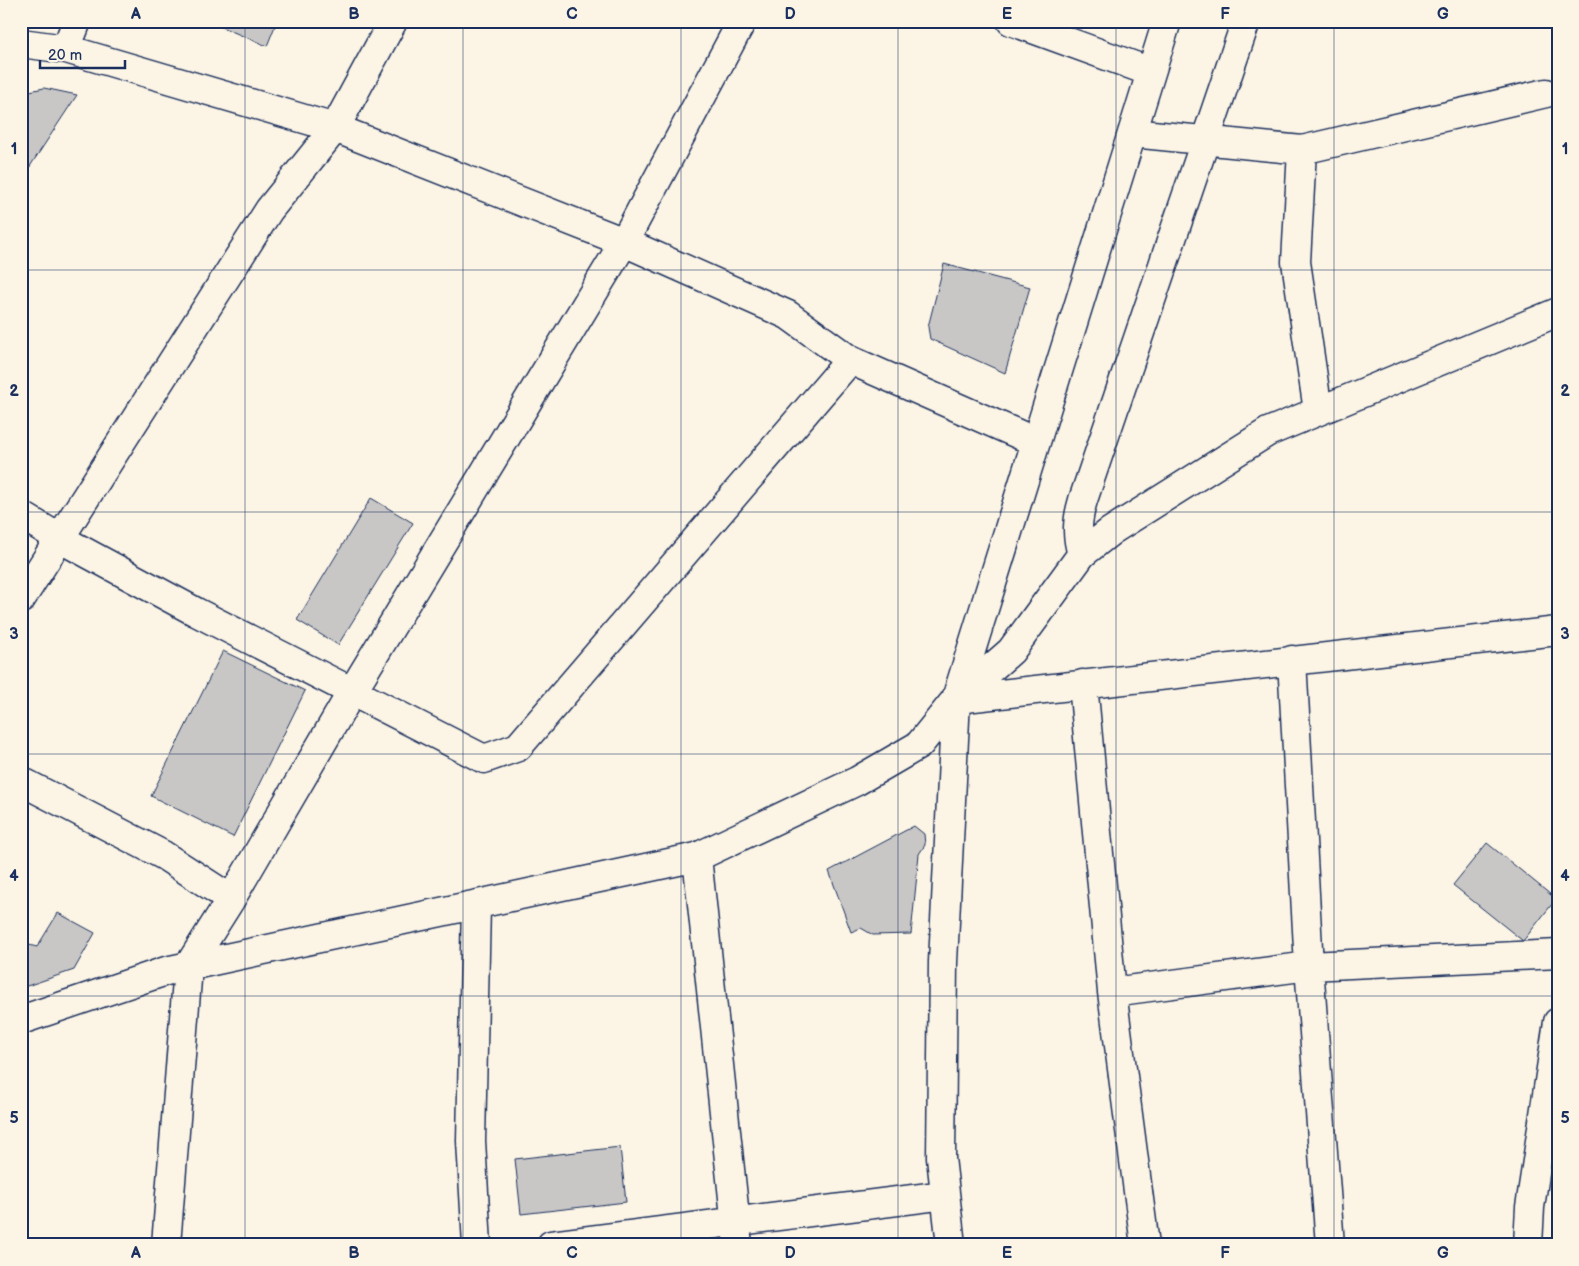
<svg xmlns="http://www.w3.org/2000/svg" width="1579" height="1266" font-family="'Balsamiq Sans',sans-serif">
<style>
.building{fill:#c8c7c6;stroke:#1b2f5e}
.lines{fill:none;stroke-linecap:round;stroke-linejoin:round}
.minor-casing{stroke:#1b2f5e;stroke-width:31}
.minor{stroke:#fcf5e5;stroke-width:28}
.grid{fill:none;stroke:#1b2f5e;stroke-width:1;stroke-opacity:0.55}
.neatline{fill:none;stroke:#1b2f5e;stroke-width:2}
.grid-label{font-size:16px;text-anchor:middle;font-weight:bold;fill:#1b2f5e}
</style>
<rect width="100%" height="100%" fill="#fcf5e5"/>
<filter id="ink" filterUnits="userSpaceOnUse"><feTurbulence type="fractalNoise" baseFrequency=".02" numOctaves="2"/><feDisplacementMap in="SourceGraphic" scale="10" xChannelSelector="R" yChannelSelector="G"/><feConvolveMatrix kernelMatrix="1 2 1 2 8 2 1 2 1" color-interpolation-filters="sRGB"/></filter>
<g filter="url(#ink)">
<path class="building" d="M207,21H277L267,46Z
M44,88L77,95L21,180V97L25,92Z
M944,264L1030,287L1005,373L930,339L928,327Z
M371,498L413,523L338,645L297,620Z
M223,651L305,691L233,837L151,796Z
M914,826L924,834L925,845L919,854L911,934L873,935L861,928L851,932L829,871Z
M1487,843L1556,899L1523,941L1453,885Z
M58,913L95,933L74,970L21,988V943L37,947Z
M620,1147L626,1202L521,1214L515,1159Z"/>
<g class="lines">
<defs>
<path id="minor" d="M1011,21L1151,72
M21,43L66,49L335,128L624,242L788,315L850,360L1036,442
M66,49L77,21
M1132,133L1302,150L1546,93
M1302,150L1296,262L1318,411
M21,515L59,538L196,612L484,759L518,747L850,360
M1082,554C1076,535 1077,520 1083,500L1246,21
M21,599L269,210L335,128L393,21
M1292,660L1309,966L1330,1245
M1083,684L1112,992L1145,1245
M956,699L1558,631
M21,781L163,855L231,899
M697,857L738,1245
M476,905L471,1141L477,1245
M1112,992L1309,966L1558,954
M21,1020L166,971L697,857L857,781L919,745L956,699L1167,21
M166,1245L188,967L231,899L353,690L624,242L742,21
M551,1245L945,1195
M951,1245L941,1158L943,962L956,699L1011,651L1082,554L1111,531L1268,432L1558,312
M1528,1245L1530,1207L1558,1022"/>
</defs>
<use href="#minor" class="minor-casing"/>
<use href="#minor" class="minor"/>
</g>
</g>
<path class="grid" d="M245,21V1245M463,21V1245M681,21V1245M898,21V1245M1116,21V1245M1334,21V1245M21,270H1558M21,512H1558M21,754H1558M21,996H1558"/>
<rect width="1579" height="1266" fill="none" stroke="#fcf5e5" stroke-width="55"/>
<path d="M40 60v8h85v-8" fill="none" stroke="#1b2f5e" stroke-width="2.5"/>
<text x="48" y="60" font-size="15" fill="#1b2f5e" stroke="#fcf5e5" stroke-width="4" paint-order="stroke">20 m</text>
<rect x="28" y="28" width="1524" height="1210" class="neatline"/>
<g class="grid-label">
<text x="136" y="19">A</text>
<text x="354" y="19">B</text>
<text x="572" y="19">C</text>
<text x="790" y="19">D</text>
<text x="1007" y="19">E</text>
<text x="1225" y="19">F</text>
<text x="1443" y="19">G</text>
<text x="14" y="154">1</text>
<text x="1565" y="154">1</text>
<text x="14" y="396">2</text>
<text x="1565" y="396">2</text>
<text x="14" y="639">3</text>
<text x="1565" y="639">3</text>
<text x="14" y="881">4</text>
<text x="1565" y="881">4</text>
<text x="14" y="1123">5</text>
<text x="1565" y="1123">5</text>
<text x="136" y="1258">A</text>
<text x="354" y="1258">B</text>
<text x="572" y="1258">C</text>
<text x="790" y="1258">D</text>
<text x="1007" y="1258">E</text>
<text x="1225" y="1258">F</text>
<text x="1443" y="1258">G</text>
</g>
</svg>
